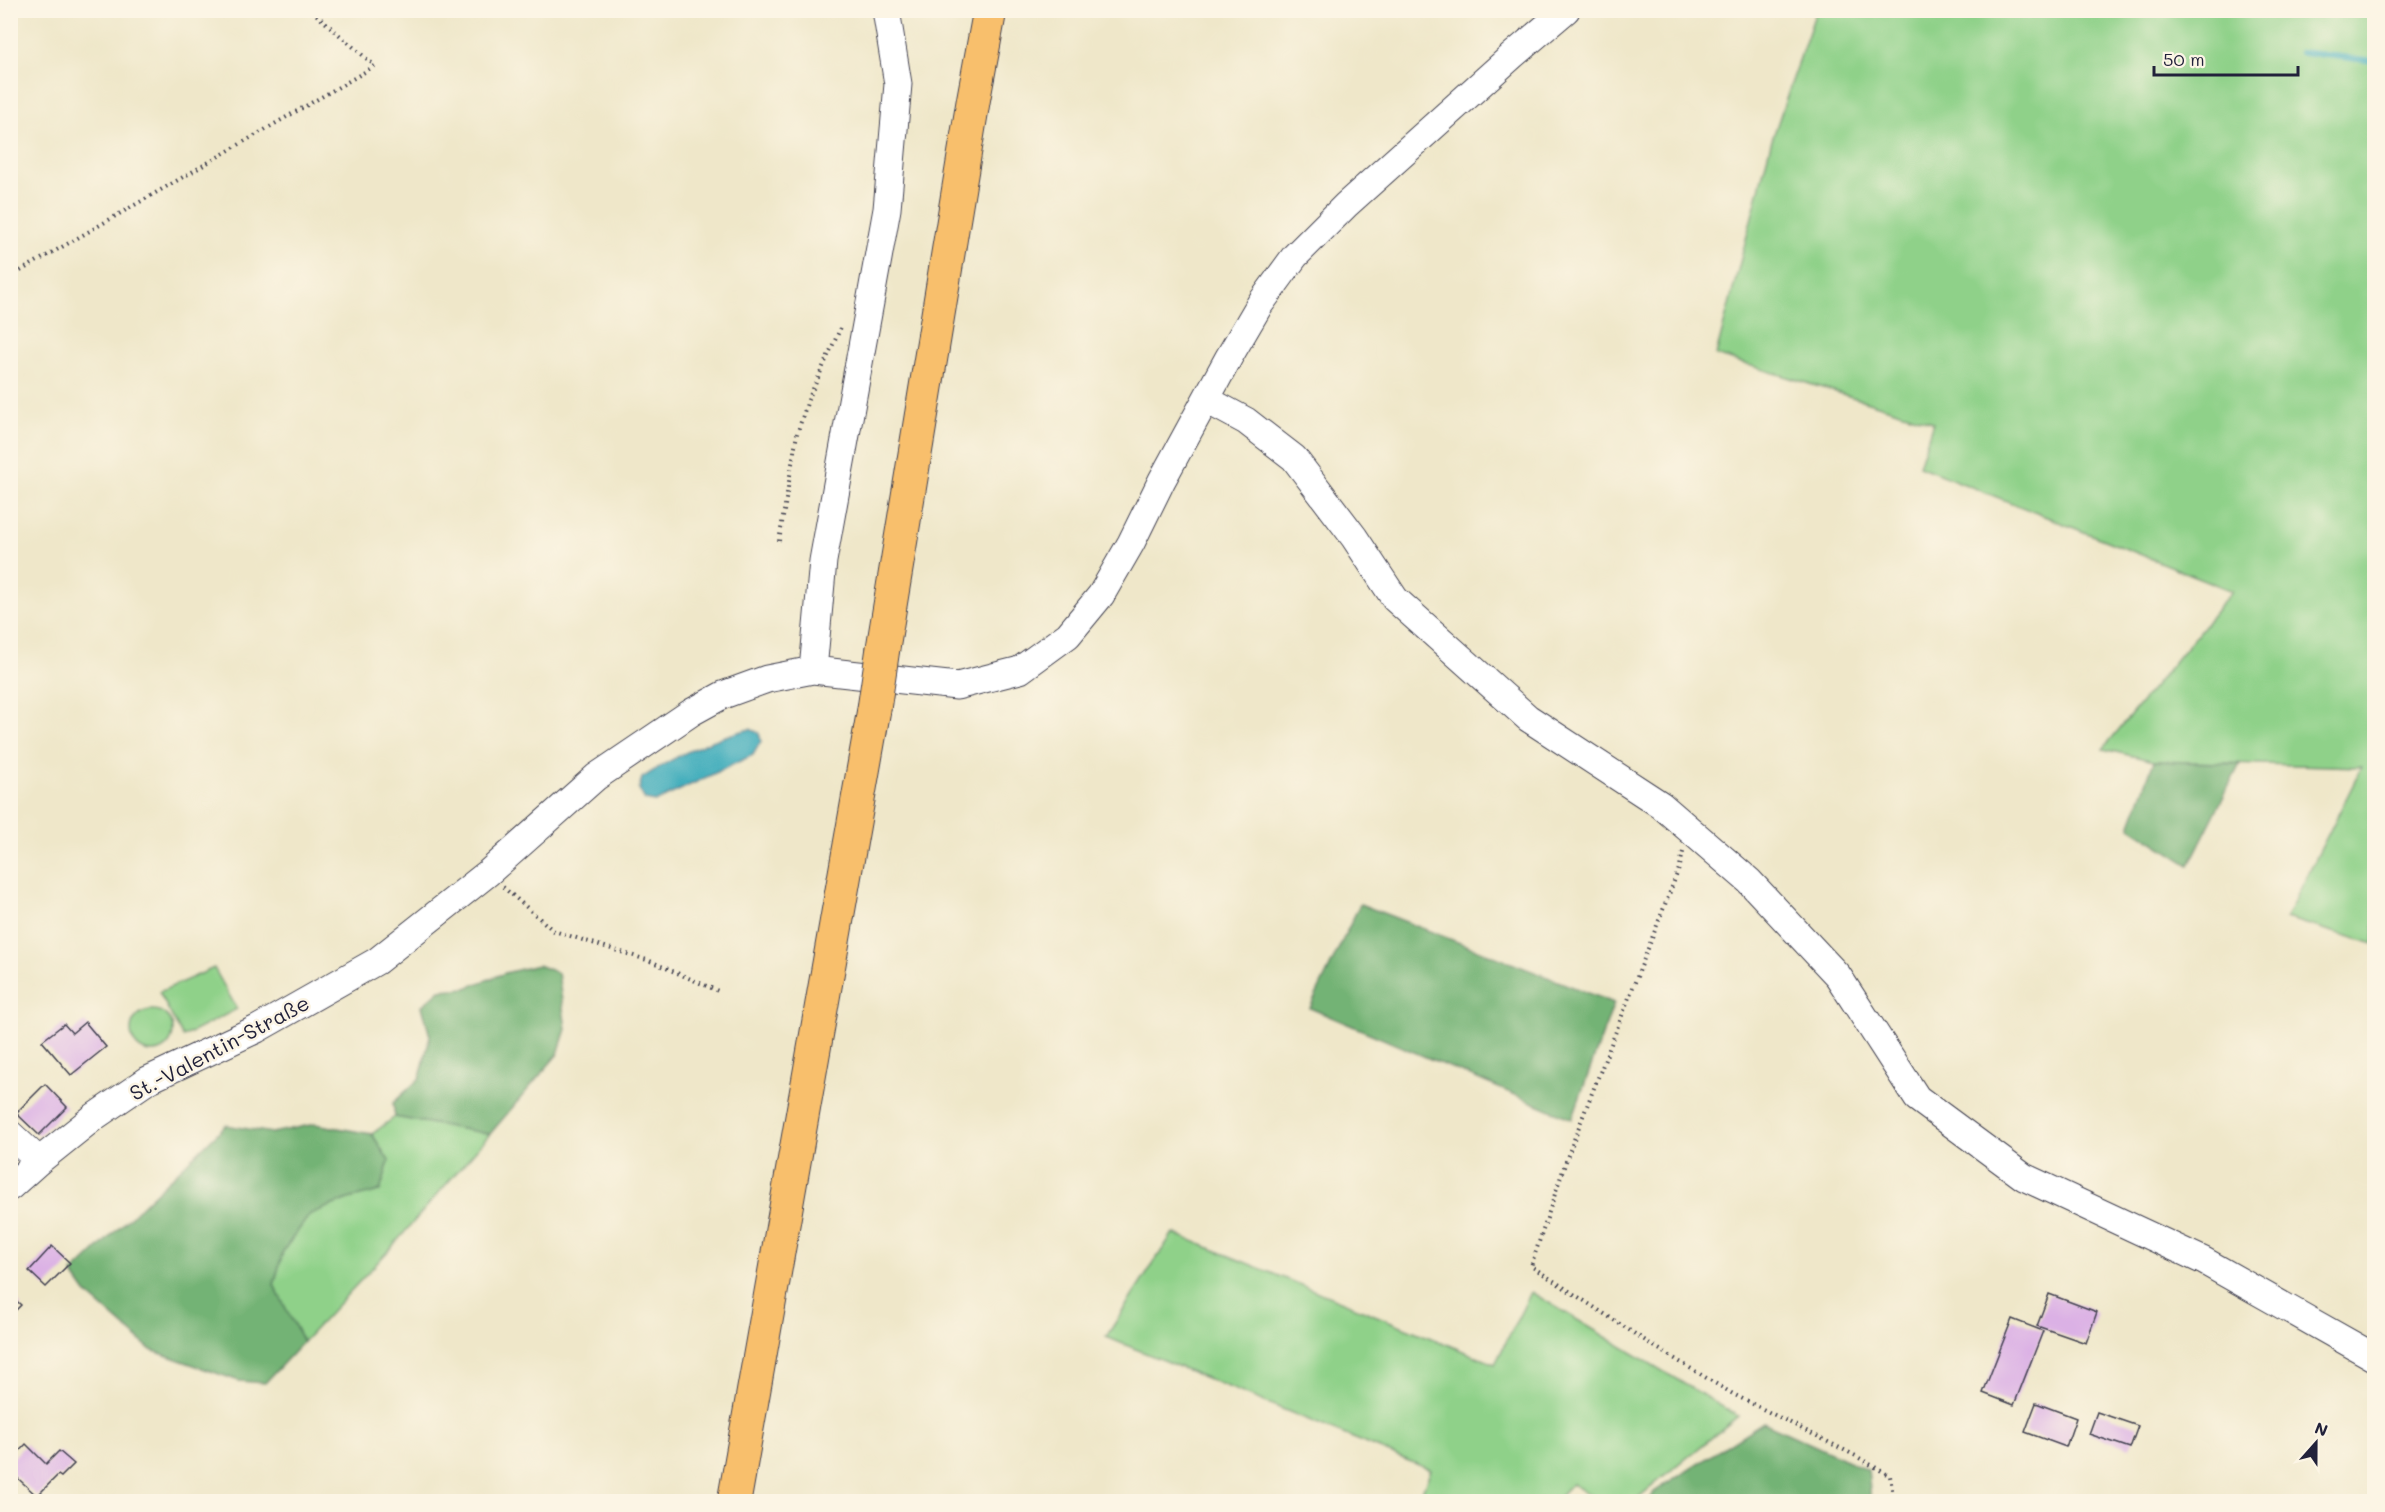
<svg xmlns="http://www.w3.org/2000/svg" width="2385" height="1512" font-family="Mali,sans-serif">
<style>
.green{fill:#8fd189;stroke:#587a62;stroke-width:1.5}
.forest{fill:#73b375;stroke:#4a6a58;stroke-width:1.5}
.water{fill:#3dacbb;stroke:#30677b;stroke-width:1.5}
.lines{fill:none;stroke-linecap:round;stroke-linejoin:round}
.stream{stroke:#3dacbb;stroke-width:6}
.building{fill:#dbb1e5}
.minor-casing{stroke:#414050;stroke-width:29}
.major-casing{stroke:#414050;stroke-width:35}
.path{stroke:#414050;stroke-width:4;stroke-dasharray:1.5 4.5;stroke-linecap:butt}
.minor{stroke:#fff;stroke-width:27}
.major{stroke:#f8bf6c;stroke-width:33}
.major-bridge-casing{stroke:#414050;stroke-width:35;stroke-linecap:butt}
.major-bridge{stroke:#f8bf6c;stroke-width:33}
.labels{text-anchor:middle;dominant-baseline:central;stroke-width:5;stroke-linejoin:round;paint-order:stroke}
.street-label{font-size:21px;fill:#22223b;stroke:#fcf5e5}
</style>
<rect width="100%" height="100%" fill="#fcf5e5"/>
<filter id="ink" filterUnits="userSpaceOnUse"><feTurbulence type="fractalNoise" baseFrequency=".0167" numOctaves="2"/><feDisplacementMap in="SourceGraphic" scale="12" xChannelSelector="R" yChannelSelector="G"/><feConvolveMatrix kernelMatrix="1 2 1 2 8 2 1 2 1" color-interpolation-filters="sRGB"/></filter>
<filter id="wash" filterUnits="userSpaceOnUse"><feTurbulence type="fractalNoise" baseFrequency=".008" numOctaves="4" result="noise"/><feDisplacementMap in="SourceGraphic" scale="24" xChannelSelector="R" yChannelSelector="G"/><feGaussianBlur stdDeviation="1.35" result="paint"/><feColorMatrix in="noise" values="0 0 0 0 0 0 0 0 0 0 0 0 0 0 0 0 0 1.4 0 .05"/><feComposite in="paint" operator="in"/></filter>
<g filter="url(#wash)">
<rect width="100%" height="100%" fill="#efe7c9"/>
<path class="green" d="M1816,11H2374V944L2286,918L2362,767L2154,761L2103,749L2232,591L1919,466L1933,422L1716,355L1771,143Z
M214,968L237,1009L183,1037L159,992Z
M131 1031a21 21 0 1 1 42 0a21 21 0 1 1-42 0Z
M395,1117L490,1134L390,1249L303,1342L274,1285L283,1251L310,1214L348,1199L380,1191L389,1161L372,1134Z
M1173,1233L1495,1364L1531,1292L1738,1416L1634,1501H1601L1572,1484L1556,1501H1418L1431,1470L1106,1337Z"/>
<path class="forest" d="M2154,761L2240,764L2189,865L2130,827Z
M1360,904L1614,1003L1572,1119L1310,1008Z
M538,965L558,973L566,1029L558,1054L490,1134L395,1117L393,1103L420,1078L430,1036L422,1006L440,990L466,988L505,973Z
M315,1124L372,1134L389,1161L380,1191L348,1199L310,1214L283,1251L274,1285L303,1342L265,1383L239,1381L151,1350L86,1293L72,1273L226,1125L272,1133Z
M1763,1422L1868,1470L1871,1501H1649L1654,1492Z"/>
<path class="water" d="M750,729L759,733L761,741L753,755L655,802L645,800L639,789L642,778C675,756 712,738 750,729Z"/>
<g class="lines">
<path class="stream" d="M2301,52L2374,61"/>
</g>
<g id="blocks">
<path class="building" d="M85,1022L106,1047L71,1075L42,1041L64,1024L72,1033Z
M45,1084L67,1107L39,1135L16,1113Z
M52,1246L70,1263L46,1287L29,1271Z
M2049,1294L2097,1312L2086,1343L2037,1326Z
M10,1295L21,1305L10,1316Z
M2012,1319L2043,1331L2014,1405L1983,1393Z
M2036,1403L2076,1418L2066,1447L2025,1432Z
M2097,1412L2138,1426L2130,1448L2089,1434Z
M26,1444L46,1464L59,1451L74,1464L61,1477L58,1475L37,1496L10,1471V1461Z"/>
</g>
</g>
<g filter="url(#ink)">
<use href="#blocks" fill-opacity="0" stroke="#414050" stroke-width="1.5"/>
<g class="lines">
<defs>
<path id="minor" d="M1207,400L1246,421L1294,458L1354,537L1395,599L1528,718L1661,805L1749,881L1838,976L1917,1098L2024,1177L2204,1261L2374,1357
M813,670L823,561L887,209L898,84L886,10
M10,1134L39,1161
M10,1187L39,1161L94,1117L148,1080L257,1029L377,961L488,873L596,777L692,712L723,695L767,679L813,670L957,686L1020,670L1068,635L1101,595L1131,543L1162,480L1229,357L1260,304L1295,256L1346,205L1513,55L1566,10"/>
<path id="major" d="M883,648L973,102L990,10
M734,1502L874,709"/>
</defs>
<use href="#minor" class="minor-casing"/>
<use href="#major" class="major-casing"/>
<path class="path" d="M10,277L375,66L311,10
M779,541L797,434L808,400L841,327
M1683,852L1680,866L1568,1155L1531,1266L1652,1345L1733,1394L1856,1456L1890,1476L1894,1502
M503,887L554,931L650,961L718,991"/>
<use href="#minor" class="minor"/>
<use href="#major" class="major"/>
<defs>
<path id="major-bridge" d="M874,709L883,648"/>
</defs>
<use href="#major-bridge" class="major-bridge-casing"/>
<use href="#major-bridge" class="major-bridge"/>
</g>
</g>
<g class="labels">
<g class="street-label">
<text transform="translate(219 1047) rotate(-28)">St.-Valentin-Straße</text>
</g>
</g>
<rect width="2385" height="1512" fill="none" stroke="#fcf5e5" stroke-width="36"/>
<g transform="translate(2316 1443) rotate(21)" stroke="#fcf5e5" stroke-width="4.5" paint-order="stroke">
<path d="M0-4.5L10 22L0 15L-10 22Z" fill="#22223b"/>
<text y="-9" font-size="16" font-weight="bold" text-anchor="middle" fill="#22223b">N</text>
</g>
<path d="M2154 66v9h144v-9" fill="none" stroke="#22223b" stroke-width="3"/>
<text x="2163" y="66" font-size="18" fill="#22223b" stroke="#fcf5e5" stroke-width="4.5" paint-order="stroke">50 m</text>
</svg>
